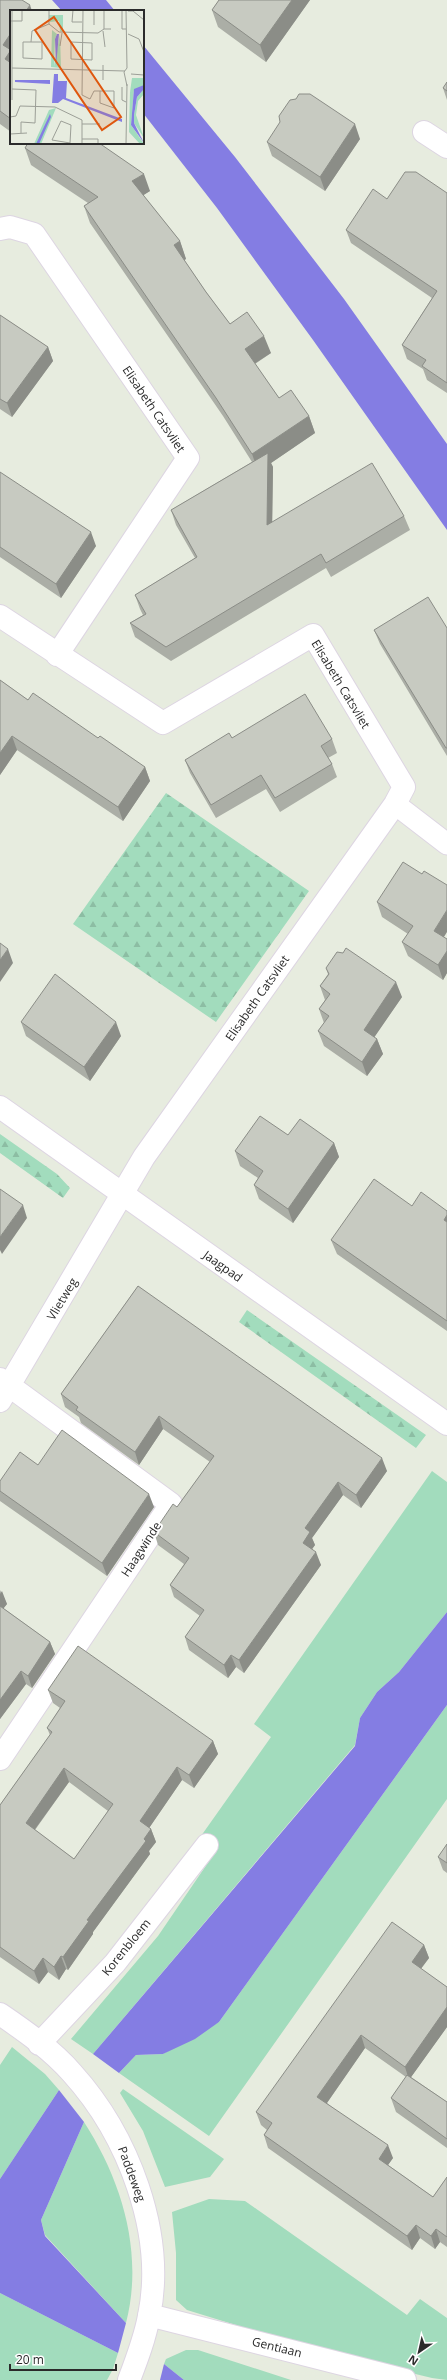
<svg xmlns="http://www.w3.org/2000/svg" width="447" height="2380" font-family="'Open Sans',sans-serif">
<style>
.grass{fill:#a2dcbd}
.forest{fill:url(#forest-firs)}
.water{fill:#847de3}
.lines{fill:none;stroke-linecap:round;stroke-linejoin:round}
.lane-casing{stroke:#ddd5e2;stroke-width:23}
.street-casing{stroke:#ddd5e2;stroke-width:24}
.lane{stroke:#fff;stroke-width:21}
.street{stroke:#fff;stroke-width:22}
.wall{fill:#abaea6;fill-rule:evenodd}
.shaded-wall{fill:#8b8d87}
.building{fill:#c7cac1;stroke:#8b8d87;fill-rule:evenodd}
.labels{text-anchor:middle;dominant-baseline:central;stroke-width:4;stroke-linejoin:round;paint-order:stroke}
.street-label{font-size:12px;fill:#2b2b2b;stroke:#fff}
.inset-road{fill:none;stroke:#9c9f97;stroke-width:1}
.view{fill:#df570e;fill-opacity:0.15;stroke:#df570e;stroke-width:2}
.inset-edge{fill:none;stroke:#2b2b2b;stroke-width:2}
</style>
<defs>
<pattern id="forest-firs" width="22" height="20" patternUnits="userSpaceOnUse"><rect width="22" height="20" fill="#a2dcbd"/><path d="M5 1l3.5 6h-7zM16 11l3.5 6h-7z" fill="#8cbda3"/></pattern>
</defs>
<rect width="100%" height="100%" fill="#e7ecdf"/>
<path class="grass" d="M432,1471L447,1482V1612L399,1672L377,1692L360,1718L355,1745L93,2054L71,2039L158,1936L218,1848L201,1836L271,1737L254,1724Z
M447,1705V1799L209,2136L119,2073L136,2055L163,2054L219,2022Z
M12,2047L45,2074L59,2090L0,2179V2065Z
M123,2089L224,2159L210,2177L165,2187L143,2131L120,2093Z
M84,2122C122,2181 144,2253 126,2323L45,2235L41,2220Z
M209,2199L245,2201L407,2315L420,2299L447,2318V2380L432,2378L320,2351L187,2310L176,2300V2253L172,2212Z
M0,2293L118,2353L113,2369L107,2380H0Z
M186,2350H198L291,2380H184L164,2364L166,2359Z"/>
<path class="forest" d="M166,793L309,891L216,1022L73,924Z
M0,1134L57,1174L70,1188L63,1198L0,1153Z
M247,1310L426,1435L416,1448L239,1322Z"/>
<path class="water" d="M52,0H106L115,11H62Z
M143,45L235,157L344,299L447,444V530L313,340L217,208L143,113Z
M447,1612V1705L219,2022L195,2039L163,2054L136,2055L119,2073L93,2054L355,1746L360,1718L377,1692L399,1672Z
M59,2090L84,2122L41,2220L45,2236L126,2323L118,2353L0,2293V2179Z
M164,2364L184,2380H160Z"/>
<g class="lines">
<defs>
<path id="lane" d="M395,804L447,844"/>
<path id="street" d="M424,132L447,147
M0,229L10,227L34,234L188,458L57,655
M0,616L163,723L313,635L404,787L395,804L144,1157L0,1401
M0,1107L447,1424
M0,1379L171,1504L0,1759
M0,2014C25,2031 52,2050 72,2073C128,2135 166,2233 149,2316C145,2338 137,2359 129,2380
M39,2044L115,1963L207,1845
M149,2315L405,2380"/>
</defs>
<use href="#lane" class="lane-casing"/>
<use href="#street" class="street-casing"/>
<use href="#lane" class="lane"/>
<use href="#street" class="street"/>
</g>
<path class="wall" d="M0,0L11,11V132L0,124Z
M219,0H310L266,62L218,27L212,10Z
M447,82V100L443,88Z
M360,139L325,191L272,156L267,142Z
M26,143H99L150,191L143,195L180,241L186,259L184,260L206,292L230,324L271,353L255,364L279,398L309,416L315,433L271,463L273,467L272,522L404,516L410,530L331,577L326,568L171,661L135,637L130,623L143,615L140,609L135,595L195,558L176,525L171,510L252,462L223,416L90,223L84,206L88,203L31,165L25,148L28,144Z
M447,193V393L427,380L423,369L407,359L402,345L432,298L351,243L346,230L387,199Z
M0,315L48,347L53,361L12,417L0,409Z
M0,472L96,546L61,598L0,557Z
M447,628V756L380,644L374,630Z
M0,680L28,700L98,738L145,767L150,781L123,821L17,750L0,775Z
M232,738L332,739L337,753L328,758L332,764L337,777L280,812L266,789L216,818L190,773L185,760Z
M377,902L447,939V973L443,980L408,956L402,942L408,934L382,917Z
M326,968L402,997L374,1037L377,1039L383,1054L367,1076L324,1046L318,1031L324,1023L319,1009L325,1000L320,986L328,974Z
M21,1022L121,1036L90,1081L26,1036Z
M288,1135L334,1143L339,1157L293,1223L259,1199L254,1185L258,1178L240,1166L235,1151Z
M412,1206L447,1211V1331L337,1254L331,1240Z
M138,1286L387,1471L361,1508L343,1495L312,1538L315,1545L312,1549L321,1565L244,1673L236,1667L228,1678L189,1650L185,1637L200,1616L174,1597L170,1585L184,1564L158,1545L154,1532L177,1507L210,1462L163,1429L139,1465L81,1423L79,1417L65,1407L61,1394Z
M38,1465L154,1507L107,1576L0,1501V1481Z
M0,1590L7,1604L3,1608L50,1642L55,1654L32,1688L26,1684L0,1719Z
M48,1690L213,1741L218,1754L194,1788L182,1780L149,1828L151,1829L156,1842L149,1851L150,1854L93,1932V1934L68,1970L66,1969L59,1980L48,1972L39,1984L0,1957V1805L50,1735L47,1728L60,1708L53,1703ZM69,1782L108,1811L74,1859L35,1830Z
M447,1844V1873L443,1870L438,1857Z
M424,1945L429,1958L421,1969L447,1987V2027L411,2077L447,2102V2148L396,2112L391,2098L406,2077L365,2048L327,2103L393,2158L388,2165L433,2197L447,2177V2247L440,2242L435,2249L420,2238L412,2250L268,2148L264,2135L267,2130L261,2125L256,2112Z"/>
<path class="shaded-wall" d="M292,0H310L266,62L260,45Z
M30,5L32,11H26Z
M11,33V74L5,59L3,45Z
M355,124L360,139L325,191L320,177Z
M144,174L150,191L139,198L132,181Z
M180,241L186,259L181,262L174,245Z
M264,336L271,353L251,366L245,349Z
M48,347L53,361L12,417L7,403Z
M309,416L315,433L271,463L273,467L272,539L267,525L258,471L252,454Z
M91,532L96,546L61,598L56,584Z
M12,736L17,750L0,775V753Z
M145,767L150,781L123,821L118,807Z
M447,910V932L439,945L434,931Z
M8,949L13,963L0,982V960Z
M447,951V973L443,980L438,965Z
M396,982L402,997L369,1045L364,1030Z
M116,1022L121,1036L90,1081L84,1067Z
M377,1039L383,1054L367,1076L362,1062Z
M334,1143L339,1157L293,1223L288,1209Z
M23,1205L27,1218L2,1254L0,1250V1237Z
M447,1215V1228L444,1220Z
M159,1416L163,1429L139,1465L135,1452Z
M382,1458L387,1471L361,1508L356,1495Z
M338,1482L343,1495L312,1538L315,1545L307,1556L303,1543L305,1528Z
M149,1494L154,1507L107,1576L102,1563Z
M316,1552L321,1565L244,1673L239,1660Z
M2,1591L7,1604L0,1613V1594Z
M50,1642L55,1654L32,1688L28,1676Z
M231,1655L236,1667L228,1678L224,1665Z
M21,1671L26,1684L0,1719V1700Z
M213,1741L218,1754L194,1788L189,1775Z
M177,1767L182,1780L145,1834L140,1821Z
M64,1768L69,1782L30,1836L26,1823Z
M151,1829L156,1842L149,1851L150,1854L93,1932V1934L68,1970L63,1957L87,1920Z
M424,1945L429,1958L416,1975L412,1962Z
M61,1956L66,1969L59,1980L54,1967Z
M43,1958L48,1972L39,1984L34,1971Z
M447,2007V2027L409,2080L405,2067Z
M361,2035L365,2048L322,2110L317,2097Z
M388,2145L393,2158L383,2172L379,2159Z
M416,2225L420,2238L412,2250L407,2236Z
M436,2229L440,2242L435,2249L431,2236Z"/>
<path class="building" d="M0,0H22L30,5L26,11H11V33L3,45L11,50L5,59L11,63V119L0,111Z
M219,0H292L260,45L212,10Z
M447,82V91L443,88Z
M299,94H310L355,124L320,177L267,142L280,122L279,116L290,100L296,99Z
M28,143H99L144,174L132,181L180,241L174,245L206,292L230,324L247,312L264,336L245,349L279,398L291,390L309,416L252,454L216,398L84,206L98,197L25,148Z
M405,172H416L447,193V383L422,366L426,360L402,345L437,291L346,230L373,189L387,199Z
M0,315L48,347L7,403L0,399Z
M268,453L267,525L372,463L404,516L326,563L321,554L166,647L130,623L146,614L135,595L197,557L171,510Z
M0,472L91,532L56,584L0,547Z
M428,597L447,628V748H446L374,630Z
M0,680L28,700L33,693L98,738L100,736L145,767L118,807L12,736L0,753Z
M305,694L332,739L321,746L332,764L275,798L261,775L211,805L185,760L229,733L232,738Z
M403,862L422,874L424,871L447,885V910L434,931L447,939V951L438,965L402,942L413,926L377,902Z
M0,943L8,949L0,960Z
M346,948L396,982L364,1030L377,1039L362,1062L318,1031L329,1016L319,1009L330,994L320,986L329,974L326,968L337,952L343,953Z
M55,974L116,1022L84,1067L21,1022Z
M260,1116L288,1135L300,1119L334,1143L288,1209L254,1185L263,1171L235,1151Z
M374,1179L412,1206L421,1192L447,1211V1215L444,1220L447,1222V1321L331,1240Z
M0,1189L23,1205L0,1237Z
M138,1286L382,1458L356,1495L338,1482L305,1528L310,1532L303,1543L316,1552L239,1660L231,1655L224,1665L185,1637L204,1610L170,1585L189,1558L154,1532L173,1504L177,1507L214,1456L159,1416L135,1452L76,1410L78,1407L61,1394Z
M62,1430L149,1494L102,1563L0,1491V1481L20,1452L38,1465Z
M0,1606L50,1642L28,1676L21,1671L0,1700Z
M78,1646L213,1741L189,1775L177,1767L140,1821L151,1829L144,1839L146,1841L87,1920L89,1921L63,1957L61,1956L54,1967L43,1958L34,1971L0,1947V1805L52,1732L47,1728L65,1701L48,1690ZM64,1768L113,1804L74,1859L26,1823Z
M447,1844V1863L438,1857Z
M392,1922L424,1945L412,1962L447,1987V2007L405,2067L361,2035L317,2097L388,2145L379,2159L433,2197L447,2177V2237L436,2229L431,2236L416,2225L407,2236L264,2135L272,2123L256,2112Z
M407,2075L447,2102V2139L391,2098Z"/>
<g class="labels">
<g class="street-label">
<text transform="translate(154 409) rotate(56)">Elisabeth Catsvliet</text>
<text transform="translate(341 684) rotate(59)">Elisabeth Catsvliet</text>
<text transform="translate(257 998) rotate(-55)">Elisabeth Catsvliet</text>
<text transform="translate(223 1266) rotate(35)">Jaagpad</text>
<text transform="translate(62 1299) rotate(-59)">Vlietweg</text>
<text transform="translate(141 1549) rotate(-57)">Haagwinde</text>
<text transform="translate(126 1947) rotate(-51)">Korenbloem</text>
<text transform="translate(132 2174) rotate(70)">Paddeweg</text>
<text transform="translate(277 2347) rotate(14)">Gentiaan</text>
</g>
</g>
<g transform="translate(10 10)">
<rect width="134" height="134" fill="#e7ecdf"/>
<path d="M39,5H53V22L50,21L49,11L40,12ZM42,20L47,24L45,29L44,56L50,24L51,58L41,57ZM124,79L121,115L134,134H130L119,122L120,82ZM134,79V84L128,91L126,105L134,128L124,113V105L127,87Z" fill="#a2dcbd"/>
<path d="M122,68H134L133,78L120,82Z" fill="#a2dcbd"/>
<path d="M46,98L31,134H24L39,100Z" fill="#a2dcbd"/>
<path d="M47,24H49L46,56L45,29ZM44,64H48V71H57L56,88L112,109V112L53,89L48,93H42ZM5,70H40V74L5,72ZM134,75V79L127,87L124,105V113L134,133L121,115L124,79ZM40,104L41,107L29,134H26Z" fill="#847de3"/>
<path class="inset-road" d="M2,0V58M39,0V14L49,22L88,23L94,19M63,0L62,12H72M73,0L72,85L80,89L84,81H104V98L90,93V81M94,0V19H101M112,0V19H116M116,0L117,58L114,62L117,76M118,1H123L134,10M0,11H12V0M84,15V0M93,21L95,37M118,24L129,29L134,42M13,32H32V49L13,48ZM21,32L22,21L39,14M61,32L82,33V50L61,49ZM50,36L52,23M2,58L115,61M121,64L134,65M93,70V55M112,77V90L116,92M2,79L26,80L25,113L11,112V123M2,90V58M0,107L6,106L10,96L45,97L72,110V134M51,111L61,115L60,133L42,130ZM72,114H90M0,124L17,123M72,129H88V134M116,134L117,74"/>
<path class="view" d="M44,7L111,107L92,120L25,20Z"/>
<rect width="134" height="134" class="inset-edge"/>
</g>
<g transform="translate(419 2352) rotate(214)" stroke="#ffffff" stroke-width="3" paint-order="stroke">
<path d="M0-3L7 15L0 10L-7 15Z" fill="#2b2b2b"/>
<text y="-6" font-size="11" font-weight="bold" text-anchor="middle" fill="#2b2b2b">N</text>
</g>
<path d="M10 2364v6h106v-6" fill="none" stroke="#2b2b2b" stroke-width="2"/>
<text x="16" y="2364" font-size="12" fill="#2b2b2b" stroke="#ffffff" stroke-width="3" paint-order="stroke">20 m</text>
</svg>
